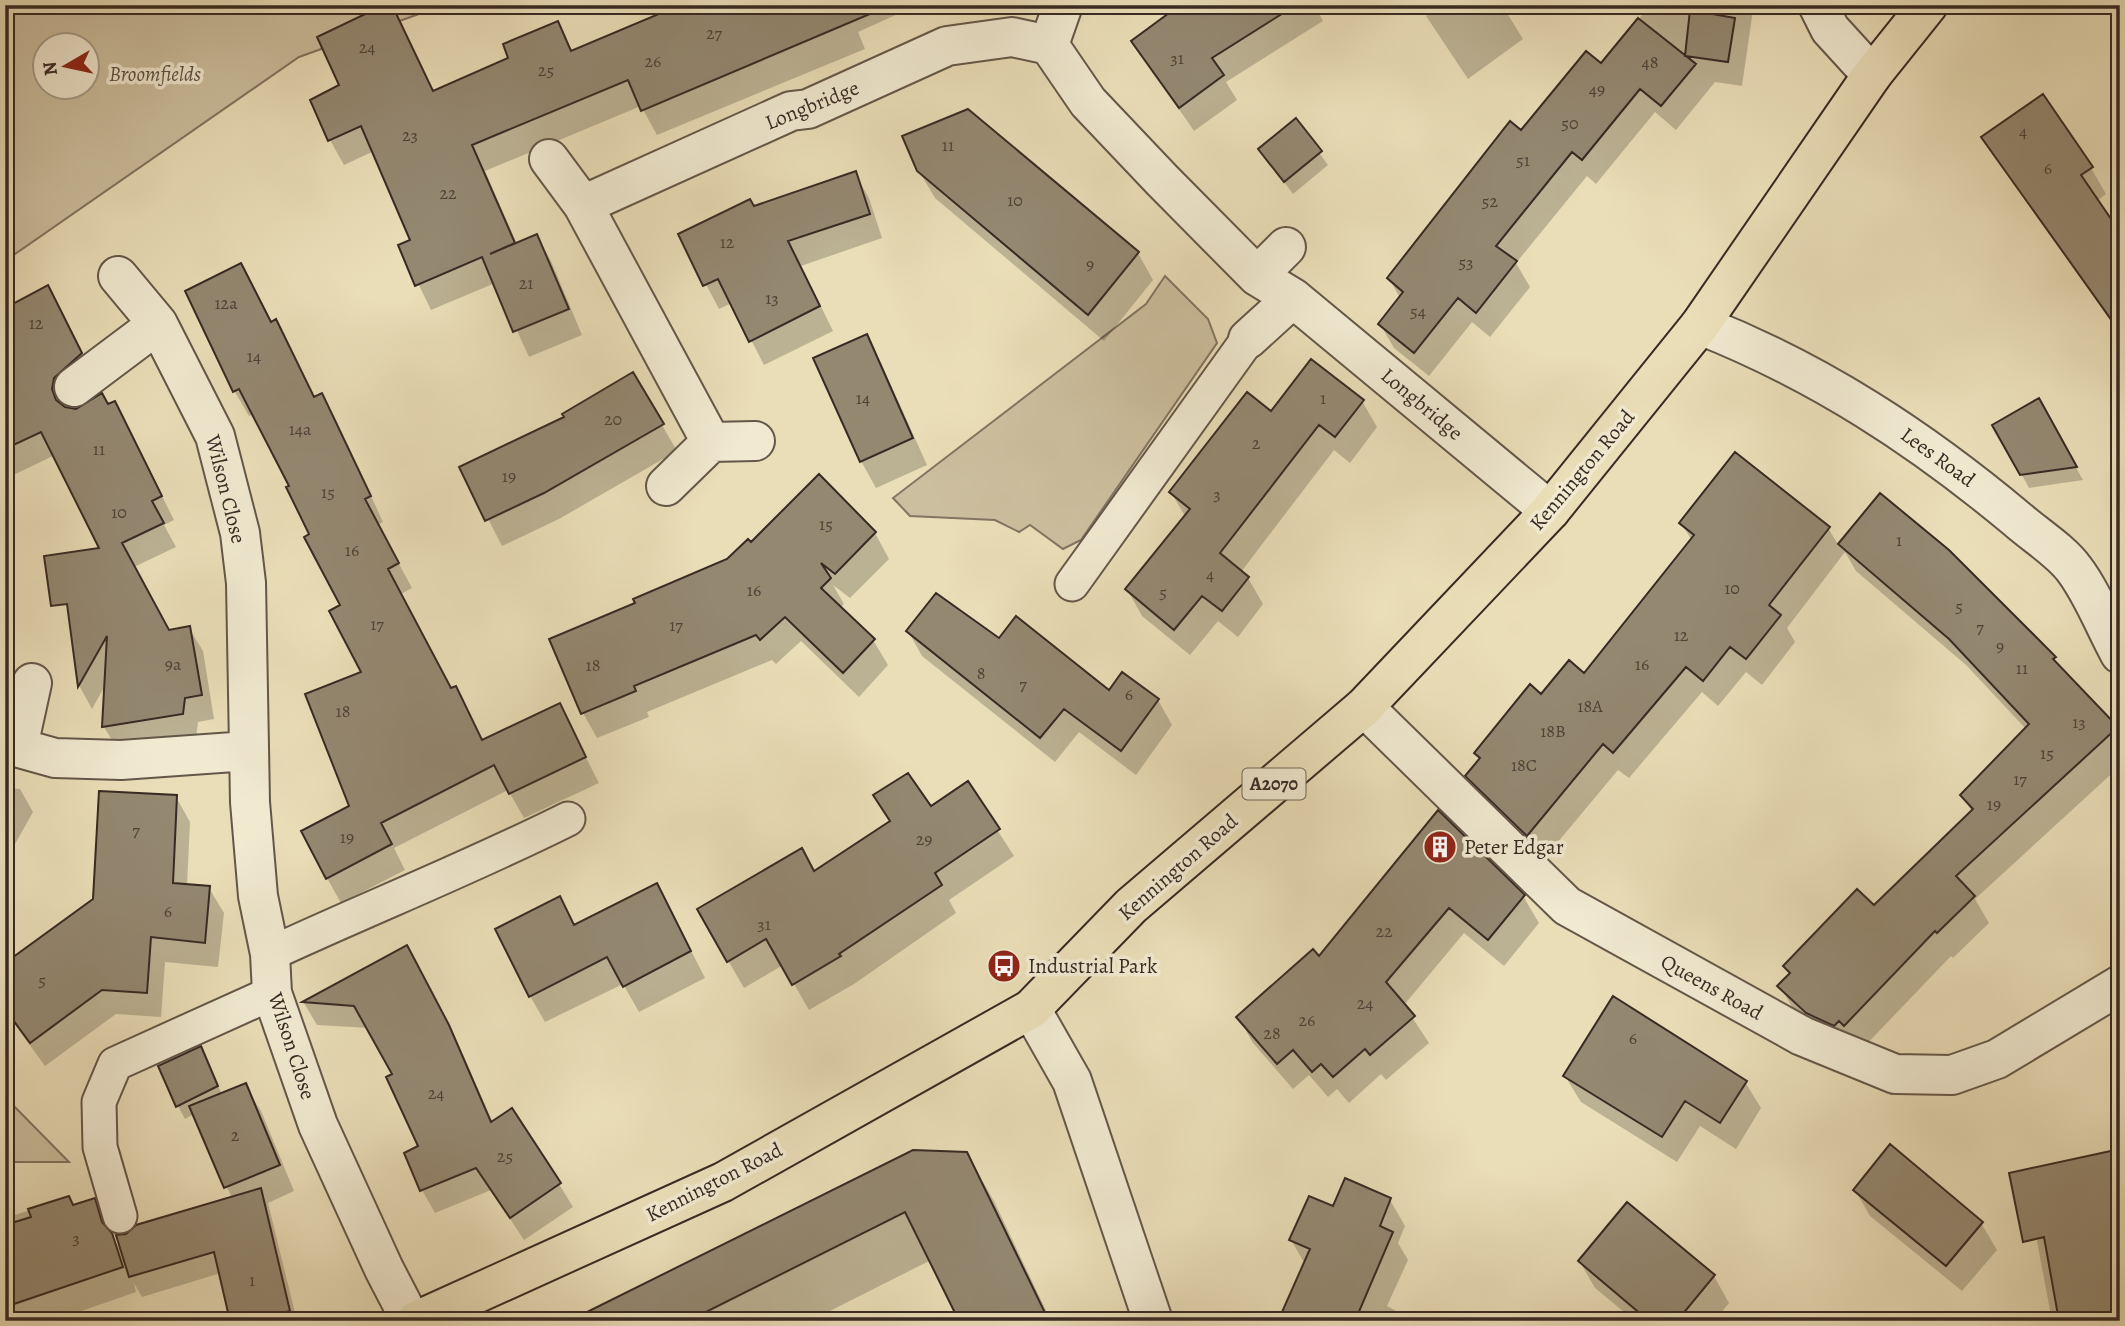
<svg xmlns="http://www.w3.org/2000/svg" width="2125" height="1326" font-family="Alegreya,serif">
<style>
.green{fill:#ccbf9f;stroke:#827462;stroke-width:2;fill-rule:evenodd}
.shadow{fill:#0003}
.building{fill:#948871;stroke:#372a24;stroke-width:2}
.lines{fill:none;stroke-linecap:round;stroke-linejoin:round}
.lane-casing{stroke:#645749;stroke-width:37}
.street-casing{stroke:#645749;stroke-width:42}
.primary-casing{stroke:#372a24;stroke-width:42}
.lane{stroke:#f1ead1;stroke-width:33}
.street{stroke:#f1ead1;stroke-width:38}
.primary{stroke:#eadeb8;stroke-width:38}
.labels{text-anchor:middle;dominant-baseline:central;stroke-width:7;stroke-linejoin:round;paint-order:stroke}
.number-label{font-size:18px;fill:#4e4237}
.shield{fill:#f1ead1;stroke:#6f6458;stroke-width:2}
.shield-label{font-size:19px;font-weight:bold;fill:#372a24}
.park-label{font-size:21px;font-style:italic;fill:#5c4f43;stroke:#f1ead1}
.street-label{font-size:21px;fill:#372a24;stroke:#f1ead1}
.poi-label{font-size:21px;fill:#372a24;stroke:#f1ead1;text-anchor:start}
</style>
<rect width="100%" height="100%" fill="#eadeb8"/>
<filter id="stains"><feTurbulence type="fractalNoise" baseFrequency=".00286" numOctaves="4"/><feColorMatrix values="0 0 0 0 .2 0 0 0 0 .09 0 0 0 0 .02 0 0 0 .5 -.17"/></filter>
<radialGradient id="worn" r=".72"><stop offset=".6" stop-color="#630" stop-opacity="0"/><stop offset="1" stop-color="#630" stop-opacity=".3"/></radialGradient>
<path class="green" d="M5,5H444L299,57L5,261ZM46,46H88V88H46Z
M1165,276L1208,319L1217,343L1081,540L1063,549L1030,525L1019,532L995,520L910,516L893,498L1146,304Z
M5,1097L69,1162H5Z"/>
<path class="shadow" d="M390,5L434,92L510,59L557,23L573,52L674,10L672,5H918L858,32L865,49L657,135L641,106L485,171L517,244L537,236L551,261L582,335L529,357L495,283L431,310L400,246L412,241L374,151L344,165L330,140L342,86Z
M1183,5H1314L1323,21L1226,82L1237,100L1194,131L1133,42Z
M1439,5H1502L1523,39L1468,79L1426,16Z
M1650,5H1771V10H1753L1742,86L1715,82L1676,130L1655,112L1596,184L1587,176L1516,263L1530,287L1490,337L1472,322L1429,376L1394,348L1380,324L1400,298L1389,278L1522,133L1601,66Z
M967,111L1138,253L1153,280L1104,341L935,198L919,171Z
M1296,121L1328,165L1293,194L1260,150Z
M1984,137L2091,168L2106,194L2097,201L2120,233V335Z
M855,174L869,198L882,238L801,266L833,331L764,365L732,303L719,309L680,235Z
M187,292L271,323L276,321L315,398L321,395L336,420L383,522L378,525L412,588L401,594L451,690L455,688L483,741L559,705L599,783L524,818L508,790L394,848L405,870L341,903L327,878L352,807L364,673L343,606L291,486L254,414L249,416L235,392Z
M61,311L94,378L67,402L66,409L108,406L127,426L174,520L164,525L176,547L134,567L169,631L189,628L203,651L214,719L198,722L196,738L118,750L104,727L106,684L92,709L80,687L63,555L101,549L55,455L5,479V395Z
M866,336L881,363L927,465L876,488L861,461Z
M633,375L677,451L559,519L502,546L462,468L567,418Z
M1362,401L1377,427L1350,463L1334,450L1241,572L1248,578L1263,604L1238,637L1218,621L1190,655L1142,616L1127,589L1186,518L1171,492L1271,413Z
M2039,401L2083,480L2029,488L1995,425Z
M819,476L875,533L889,559L850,598L833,585L844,604L840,608L873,640L888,665L859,697L801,641L776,664L772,660L647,712L649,717L597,738L583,713L551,640L637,604L728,561L751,545Z
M1880,495L2054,658L2062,671L2117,728L2120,734V766L1975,899L1989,923L1953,958L1951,956L1860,1051L1795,1012L1780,986L1790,975L1785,966L1874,908L1972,812L1962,795L2026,729L1966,665L1856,571L1845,552L1787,628L1795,642L1762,685L1746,672L1718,706L1702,692L1629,778L1618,770L1542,861L1483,803L1468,776L1480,761L1476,753L1541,696L1584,675L1692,541L1682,524L1828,528L1839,546Z
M5,545L11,556L5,559Z
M908,631L999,641L1109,692L1158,700L1172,725L1136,775L1079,732L1055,762L922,656Z
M967,783L1014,856L949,900L956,913L854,984L809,1010L783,965L744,988L699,910L814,874L891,823L875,796L930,809Z
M5,788L20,789L33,812L5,862Z
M176,797L190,822L187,886L209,888L224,913L218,967L165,962L161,1017L116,1014L45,1066L5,1011V965L95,900Z
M1438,812L1523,896L1539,923L1504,966L1464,933L1404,1005L1429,1043L1386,1080L1381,1074L1349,1103L1337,1089L1328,1097L1309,1075L1293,1089L1253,1043L1238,1017L1319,959Z
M559,899L575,926L671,911L705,978L639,1012L623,984L545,1022L530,996Z
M406,948L461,1050L493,1123L559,1184L573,1207L524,1240L491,1190L435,1213L422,1190L421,1147L395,1075L369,1028L317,1025L304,1003Z
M200,1049L222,1094L245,1085L261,1111L294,1191L268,1203L297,1321H232L221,1273L142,1297L134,1283L136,1292L53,1321H5V1218L69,1198L74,1206L94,1200L123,1256L127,1236L232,1198L194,1114L185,1119L178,1106Z
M1565,1076L1745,1082L1761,1108L1736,1149L1700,1126L1677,1162L1581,1102Z
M966,1153L994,1201L1051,1321H961L931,1260L810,1321H573Z
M2024,1172L2120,1321H2052Z
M1855,1190L1981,1223L1997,1250L1962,1291L1870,1216Z
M1390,1200L1405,1226L1398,1243L1408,1260L1387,1306L1415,1321H1280L1305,1264L1291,1240L1333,1209Z
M1580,1262L1714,1276L1729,1303L1714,1321H1635L1595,1288Z"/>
<path class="building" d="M384,5H392L433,91L508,58L503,44L558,21L571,51L680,5H891L641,111L628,80L472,145L515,243L490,254L537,234L569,309L513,332L482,257L415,286L398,245L410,240L361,126L328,141L310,100L339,85L317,37Z
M1180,5H1296L1212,58L1224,75L1179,108L1131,41Z
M1690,10L1735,18L1728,62L1685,56Z
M1638,18L1696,64L1661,106L1640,89L1582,160L1572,152L1496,246L1517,261L1476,313L1458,298L1414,353L1378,324L1403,292L1387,278L1510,121L1521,130L1586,51L1601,63Z
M2043,94L2093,167L2081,175L2120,232V332L1981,137Z
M968,109L1139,252L1088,315L917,171L902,136Z
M1296,118L1322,151L1284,182L1258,149Z
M856,171L870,214L788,241L820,306L749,342L718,279L703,286L678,234L750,199L754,206Z
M241,263L271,322L276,319L314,397L322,393L371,496L365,499L399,563L388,569L451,688L456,686L482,740L560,703L586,757L509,794L494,765L381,823L392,844L326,879L301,831L349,806L305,694L361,672L329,611L340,605L304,537L309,534L286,487L289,486L239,389L233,392L185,291Z
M48,285L82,353L54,378L52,389L56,400L65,407L76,409L102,393L108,404L115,401L162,496L152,501L164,523L122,543L169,630L190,626L202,695L185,698L183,714L102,727L107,636L78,687L67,604L51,606L44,556L99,548L41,432L5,449V308Z
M867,334L913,438L860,462L813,358Z
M1311,359L1364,400L1335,437L1319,425L1220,553L1249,577L1222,611L1202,596L1174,630L1125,589L1190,509L1169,492L1247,392L1271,411Z
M633,372L664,424L544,493L485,521L459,467L564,417L562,414Z
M2039,398L2077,467L2020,475L1992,425Z
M1735,452L1830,527L1769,605L1781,615L1746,659L1730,647L1703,681L1686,667L1613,753L1603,744L1527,836L1465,776L1480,758L1474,753L1530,684L1541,694L1569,660L1584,673L1694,535L1679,523Z
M819,474L876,532L835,574L821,563L831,578L821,588L875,639L843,673L785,617L760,640L756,635L634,686L636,691L581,714L549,639L635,603L633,599L727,559L748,539L751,542Z
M1880,493L1949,550L2056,657L2053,659L2118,727L1956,876L1975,896L1937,933L1935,931L1844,1026L1839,1021L1834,1026L1806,1013L1777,986L1790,973L1783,966L1857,889L1874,905L1973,809L1960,795L2029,724L1949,639L1838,544Z
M936,593L999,638L1016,616L1109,690L1122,672L1159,699L1121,751L1064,709L1040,738L906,631Z
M908,773L931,806L968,781L1000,829L935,873L942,885L839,954L841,956L792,985L766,939L727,962L697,909L802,848L814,871L890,821L873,795Z
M99,791L177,795L173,883L210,886L205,943L151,937L147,993L102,990L30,1043L5,1009V963L93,899Z
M1438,810L1525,895L1488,940L1449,908L1386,982L1415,1016L1370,1055L1365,1049L1333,1077L1321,1064L1312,1072L1293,1050L1277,1064L1236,1017L1313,949L1319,956Z
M657,883L691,951L623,987L607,957L529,997L495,929L560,896L574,925Z
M407,945L449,1025L491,1122L512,1108L561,1183L510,1218L476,1168L420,1191L404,1153L418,1146L386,1077L392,1074L354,1006L302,1002Z
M1613,996L1747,1081L1720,1123L1685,1101L1662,1137L1563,1076Z
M201,1046L218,1086L176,1107L158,1066Z
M246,1083L280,1165L224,1188L189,1106Z
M1890,1144L1983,1222L1946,1266L1853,1190Z
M2120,1149V1321H2059L2044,1237L2023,1242L2009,1173Z
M913,1150L967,1152L1049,1321H959L905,1212L688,1321H569Z
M1345,1178L1391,1198L1380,1226L1393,1232L1355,1321H1278L1310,1249L1289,1240L1309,1196L1333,1206Z
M261,1188L290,1311L248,1321H230L214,1252L129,1277L116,1235L126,1234L136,1225Z
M69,1196L73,1205L95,1198L102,1222L112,1233L123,1267L5,1307V1225L31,1217L28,1209Z
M1627,1202L1715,1275L1677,1321H1649L1578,1261Z"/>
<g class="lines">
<defs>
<path id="lane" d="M1072,584L1248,339
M270,954C369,908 470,868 568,819
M120,1216L100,1147L99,1102L115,1064L272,993"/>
<path id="street" d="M1063,5L1049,45L1088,102L1162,180L1257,276L1293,298L1550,511
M1818,5L1830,29L1872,75
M549,159L583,205L711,442
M583,205L791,111L808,109L947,46L1012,37L1049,45
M118,276L158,324L215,436L240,533L246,583L250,802L258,896L270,954L272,993L318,1125L384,1269L411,1321
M1257,276L1286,247
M1700,325C1819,372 1920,438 2018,520C2035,535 2061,551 2074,569C2093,594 2105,627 2120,654
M1248,339L1293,298
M74,387L158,324
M666,486L711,442L755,441
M1364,707L1567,906L1802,1036L1895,1074L1952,1075L1997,1059L2120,985
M5,744L55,758L121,760L248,751
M18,747L32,683
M1031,1009L1072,1081L1153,1321"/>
<path id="primary" d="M416,1321L723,1182L1031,1009L1131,906L1364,707L1550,511L1700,325L1872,75L1928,5"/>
</defs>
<use href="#lane" class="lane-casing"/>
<use href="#street" class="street-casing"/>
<use href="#primary" class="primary-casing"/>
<use href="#lane" class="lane"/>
<use href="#street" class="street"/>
<use href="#primary" class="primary"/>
</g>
<defs>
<symbol id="building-disc" viewBox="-11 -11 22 22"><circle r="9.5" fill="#8f2418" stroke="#f1ead1"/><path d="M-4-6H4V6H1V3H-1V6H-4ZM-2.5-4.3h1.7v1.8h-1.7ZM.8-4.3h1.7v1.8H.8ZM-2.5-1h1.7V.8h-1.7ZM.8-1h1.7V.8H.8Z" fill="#fff"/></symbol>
<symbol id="bus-disc" viewBox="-11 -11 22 22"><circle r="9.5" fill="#8f2418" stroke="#f1ead1"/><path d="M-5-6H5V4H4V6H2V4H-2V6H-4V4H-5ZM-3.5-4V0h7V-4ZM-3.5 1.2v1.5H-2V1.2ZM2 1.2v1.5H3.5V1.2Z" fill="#fff"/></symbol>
</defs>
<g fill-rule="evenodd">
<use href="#building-disc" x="1421" y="828" width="38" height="38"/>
<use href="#bus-disc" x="985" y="947" width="38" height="38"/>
</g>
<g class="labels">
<g class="number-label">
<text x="714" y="33">27</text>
<text x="367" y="47">24</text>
<text x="1177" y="58">31</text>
<text x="653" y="61">26</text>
<text x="1650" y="62">48</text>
<text x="546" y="70">25</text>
<text x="1597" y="89">49</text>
<text x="1570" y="123">50</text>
<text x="2023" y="131">4</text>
<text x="410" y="135">23</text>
<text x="948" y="145">11</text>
<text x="1523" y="160">51</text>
<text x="2048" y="168">6</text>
<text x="448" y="193">22</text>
<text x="1015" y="200">10</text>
<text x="1490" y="201">52</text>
<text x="727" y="242">12</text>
<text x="1466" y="262">53</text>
<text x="1090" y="264">9</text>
<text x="526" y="283">21</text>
<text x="772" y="298">13</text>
<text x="226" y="303">12a</text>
<text x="1418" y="311">54</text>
<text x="36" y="323">12</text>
<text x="254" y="356">14</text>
<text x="863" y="398">14</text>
<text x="1323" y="398">1</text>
<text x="613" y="419">20</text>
<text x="300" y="429">14a</text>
<text x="1256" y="443">2</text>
<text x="99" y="449">11</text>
<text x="509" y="476">19</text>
<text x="328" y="492">15</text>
<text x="1217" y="494">3</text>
<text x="119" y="512">10</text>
<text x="826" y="524">15</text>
<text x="1899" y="540">1</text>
<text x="352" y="550">16</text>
<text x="1210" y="574">4</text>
<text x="1732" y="588">10</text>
<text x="754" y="590">16</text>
<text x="1163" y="592">5</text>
<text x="1959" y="606">5</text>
<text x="377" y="624">17</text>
<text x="676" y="625">17</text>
<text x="1980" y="627">7</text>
<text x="1681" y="635">12</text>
<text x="2000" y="646">9</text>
<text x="173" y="664">9a</text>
<text x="1642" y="664">16</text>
<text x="593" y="665">18</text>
<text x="2022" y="668">11</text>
<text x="981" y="673">8</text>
<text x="1023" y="684">7</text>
<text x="1129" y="694">6</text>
<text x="1590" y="706">18A</text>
<text x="343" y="711">18</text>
<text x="2079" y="722">13</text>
<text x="1553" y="731">18B</text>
<text x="2047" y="753">15</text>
<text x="1524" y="765">18C</text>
<text x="2020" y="779">17</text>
<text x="1994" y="804">19</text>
<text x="136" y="830">7</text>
<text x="347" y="837">19</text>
<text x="924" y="839">29</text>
<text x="168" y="911">6</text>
<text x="764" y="924">31</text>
<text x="1384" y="931">22</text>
<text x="42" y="980">5</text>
<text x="1365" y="1003">24</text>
<text x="1307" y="1020">26</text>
<text x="1272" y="1033">28</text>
<text x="1633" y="1038">6</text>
<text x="436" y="1093">24</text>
<text x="235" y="1135">2</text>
<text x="505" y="1156">25</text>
<text x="76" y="1238">3</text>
<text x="252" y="1280">1</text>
</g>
<rect class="shield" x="1242.5" y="768.5" width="63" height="31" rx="5"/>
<g class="shield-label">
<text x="1274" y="784">A2070</text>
</g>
<g class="park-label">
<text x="155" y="74">Broomfields</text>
</g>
<g class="street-label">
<text transform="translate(812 105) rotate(-22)">Longbridge</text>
<text transform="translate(1422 404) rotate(40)">Longbridge</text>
<text transform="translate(1938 457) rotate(36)">Lees Road</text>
<text transform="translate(1582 470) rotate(-50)">Kennington Road</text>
<text transform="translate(226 489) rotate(76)">Wilson Close</text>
<text transform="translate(1178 867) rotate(-41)">Kennington Road</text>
<text transform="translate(1712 987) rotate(29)">Queens Road</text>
<text transform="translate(292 1046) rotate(72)">Wilson Close</text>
<text transform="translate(714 1182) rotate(-27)">Kennington Road</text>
</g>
<g class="poi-label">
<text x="1464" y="847">Peter Edgar</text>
<text x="1028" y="966">Industrial Park</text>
</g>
</g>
<rect width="2125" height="1326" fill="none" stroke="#eadeb8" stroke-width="28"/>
<rect x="7" y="7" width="2111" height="1312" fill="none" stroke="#372a24" stroke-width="3.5"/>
<rect x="14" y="14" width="2097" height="1298" fill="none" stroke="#372a24" stroke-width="2"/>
<g transform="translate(66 66) rotate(261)"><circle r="33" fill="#f1ead1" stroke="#a79d8c" stroke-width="2"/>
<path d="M0-5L12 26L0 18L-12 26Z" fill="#8f2418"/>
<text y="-10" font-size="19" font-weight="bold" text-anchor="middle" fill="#372a24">N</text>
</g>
<rect width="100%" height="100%" filter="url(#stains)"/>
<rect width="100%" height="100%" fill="url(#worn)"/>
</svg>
